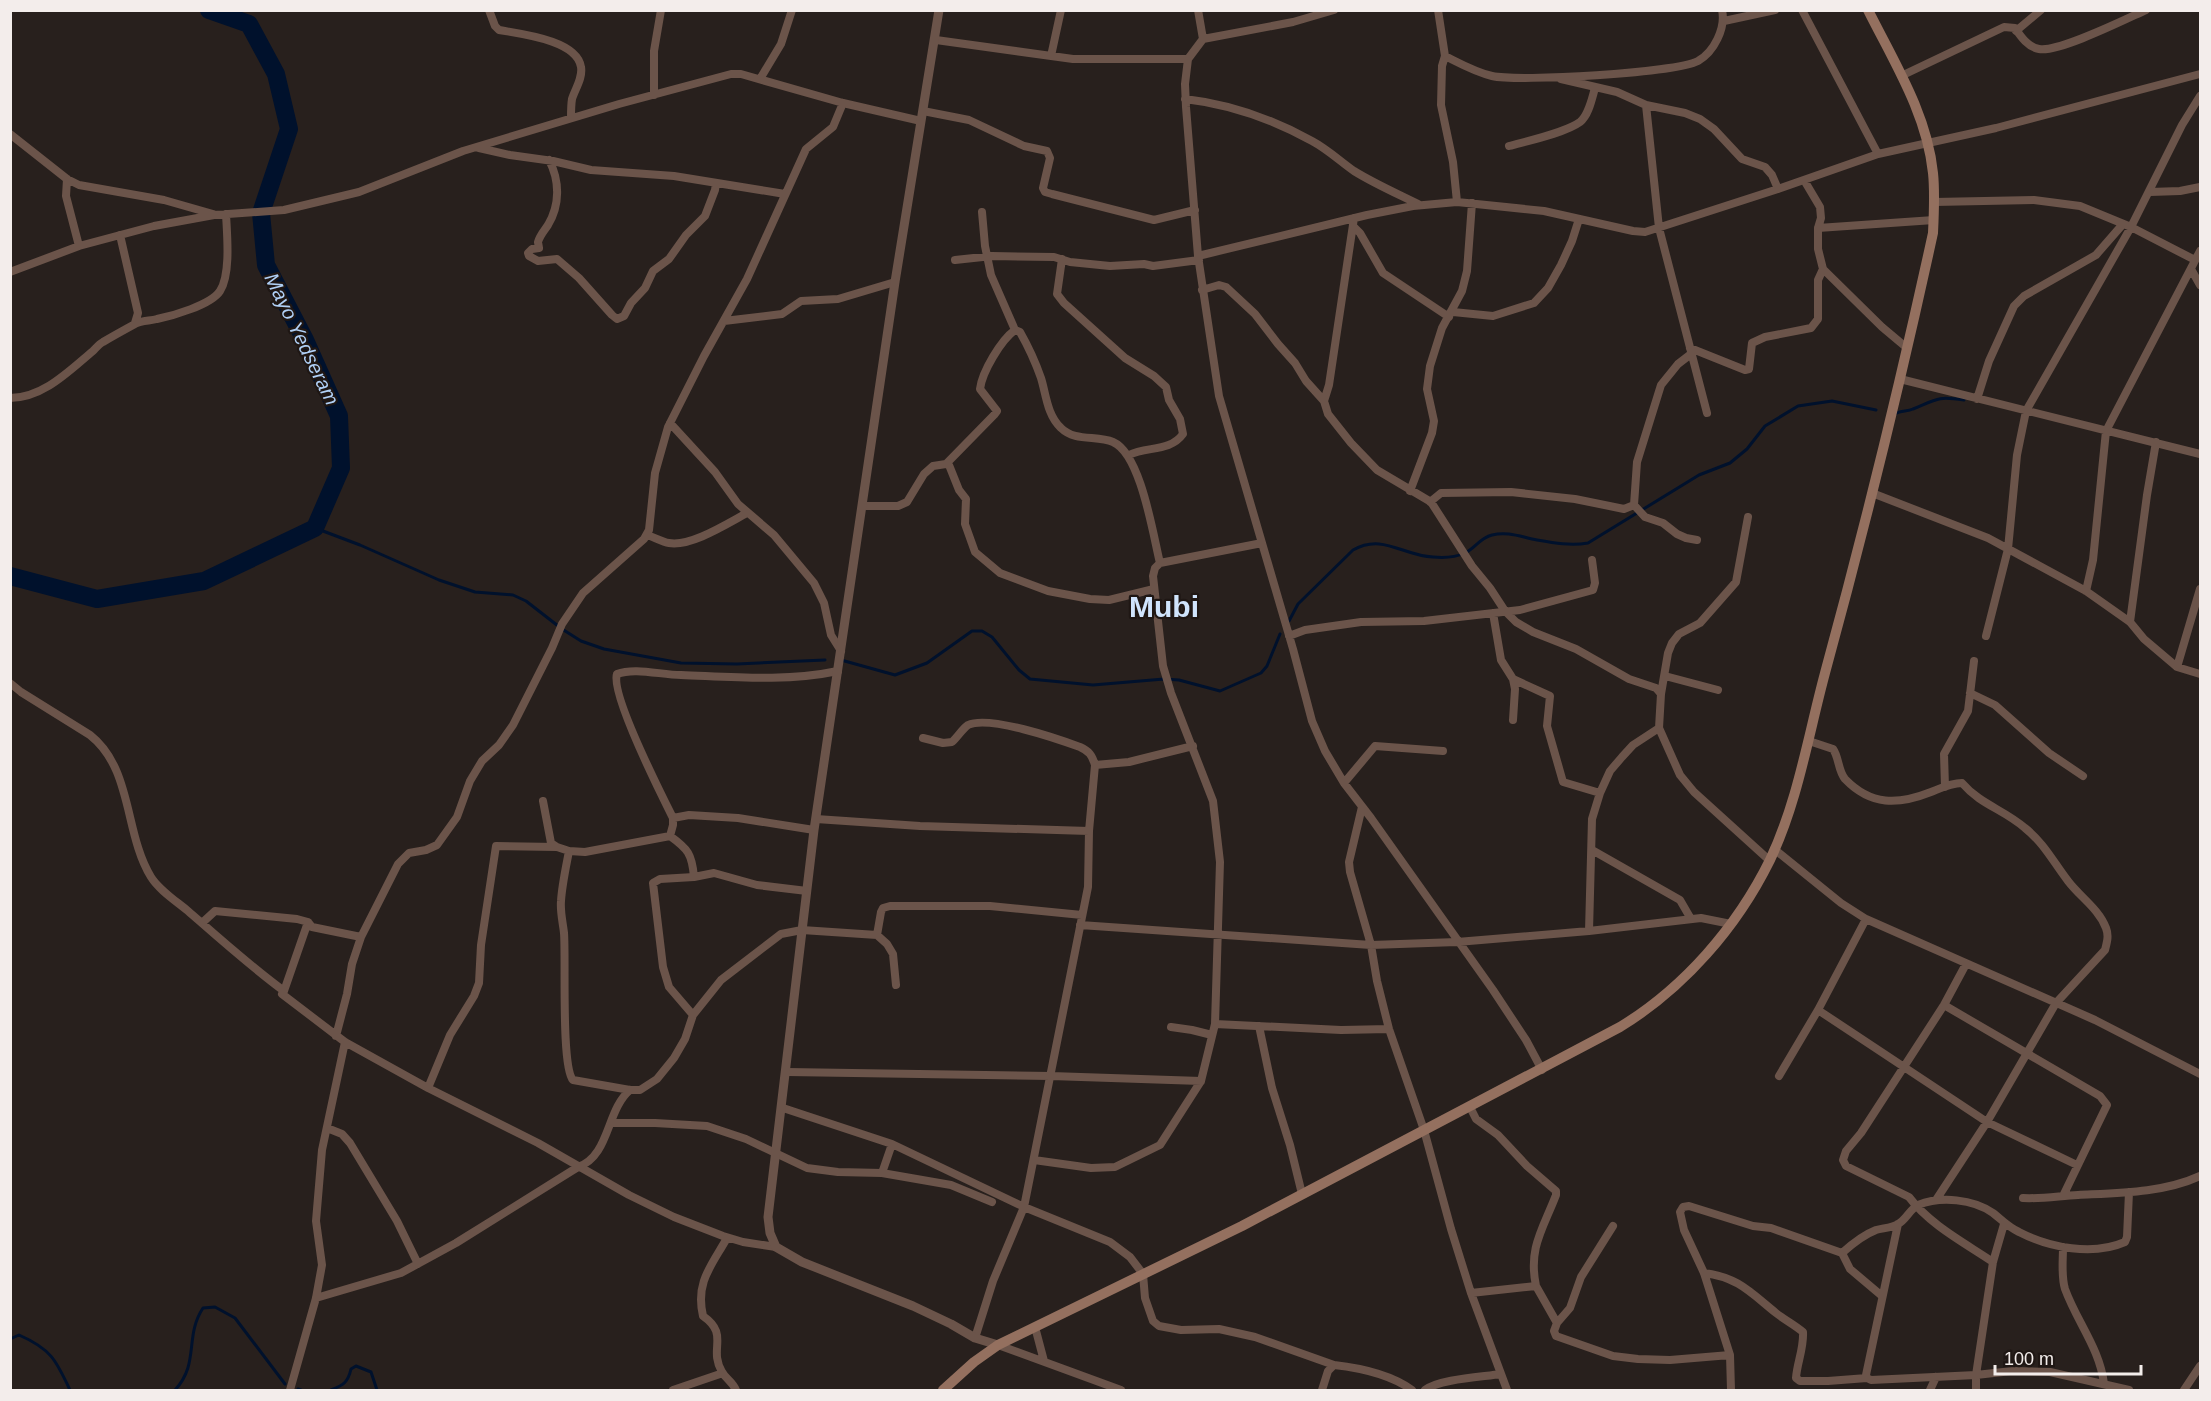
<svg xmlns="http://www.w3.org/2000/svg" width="2211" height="1401" font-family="Helvetica,sans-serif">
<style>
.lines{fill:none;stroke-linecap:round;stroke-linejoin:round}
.stream{stroke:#00112c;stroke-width:3}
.river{stroke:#00112c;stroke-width:18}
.minor{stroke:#6b544a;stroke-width:8}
.tertiary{stroke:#6b544a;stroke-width:9}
.secondary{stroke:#94705f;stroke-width:10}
.labels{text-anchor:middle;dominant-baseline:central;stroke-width:4.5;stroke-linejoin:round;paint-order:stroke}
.water-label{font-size:20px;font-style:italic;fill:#b0d0f6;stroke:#1f1714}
.town-label{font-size:30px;font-weight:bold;fill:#d0e4fc;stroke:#1f1714}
</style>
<rect width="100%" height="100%" fill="#28201d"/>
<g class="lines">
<path class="stream" d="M1895,414C1901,410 1907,412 1913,409C1937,399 1937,396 1964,400
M315,528L360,545L439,580L475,592L513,595L526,601L562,629L581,641L604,649L681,663L737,664L825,660
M1289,621L1298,604L1353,550C1383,533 1403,556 1433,557C1443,558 1456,557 1465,553C1475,548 1480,538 1492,535C1508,531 1521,537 1537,540C1554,543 1571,546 1588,543L1699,475L1730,463L1747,449L1765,426L1798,406L1832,401L1876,410
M841,660L895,675L927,663L972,631H982L992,637L1019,670L1030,679L1093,685L1164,679L1179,680L1220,691L1261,673L1267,666L1280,634
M10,1339L19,1335C51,1349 56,1360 70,1390
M298,1389L301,1390
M175,1390C200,1363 184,1337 203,1308L215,1307L235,1318L285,1384
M331,1390C344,1385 348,1382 351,1369L356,1366L371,1372L377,1390"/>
<path class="river" d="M10,576L97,599L204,581L315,528L341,468L339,416L305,340L266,265L261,213L289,129L276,74L249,24L209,10"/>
<path class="minor" d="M489,10L495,26L499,30C521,34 577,40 581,67C583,78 575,89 572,99C571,105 571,112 571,118
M1198,10L1203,39L1188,59L1185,84L1186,107L1198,256L1219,396L1293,649L1312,721L1325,751L1344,783L1371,818L1493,990L1526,1040L1542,1070
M1438,10L1445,56L1442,66L1441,105L1453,162L1457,202
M1802,10L1878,154
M1724,21L1775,10
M2016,31L2041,10
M1203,39L1293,22L1334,10
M936,40L1073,59H1188
M1051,56L1061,10
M1445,56C1461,64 1475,72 1492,76C1519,82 1675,73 1698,61C1714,52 1726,28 1722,10
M1901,76L2004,27L2015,28C2021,37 2028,47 2039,49C2058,53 2126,19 2146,10
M760,79L781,44L792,10
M1561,79L1617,92L1646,105L1685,113L1700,119L1714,129L1742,159L1765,167L1772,175L1778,189
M654,95V51L661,10
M1185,99C1229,104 1274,120 1312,141C1327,149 1340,161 1354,171C1375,184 1398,194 1420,205
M1646,105L1659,228L1707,413
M923,111L969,120L1024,146L1047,151L1050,158L1043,188L1045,192L1052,194L1154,220L1195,210
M10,134L67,179L79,185L164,200L213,214
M1509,146C1527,141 1565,133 1580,122C1589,115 1592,98 1595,88
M479,148L510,155L553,161L591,170L674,176L785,194
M549,160C560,181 560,205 548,225C544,231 540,235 538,242L539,248L532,249L528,253L529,256L538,261L557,259L579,278L612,315L617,319L624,316L631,303L645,288L653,271L669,259L686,235L705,216L715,190L716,183
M67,179L66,196L79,246
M1804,180L1820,207L1821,218L1818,228V249L1823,269L1882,327L1907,348
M2150,192L2180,191L2200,187
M1934,202L2034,200L2080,206L2131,227L2195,260
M982,212L985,246L991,275L1015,330L1020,332C1028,346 1035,361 1041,378C1046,394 1047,415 1061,428C1075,442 1097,435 1113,442C1141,454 1153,535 1160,563
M1353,226L1360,233L1383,273L1449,317
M1818,228L1934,220
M120,235L138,313L135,323
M1198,256L1367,215L1413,206L1457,202L1544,211L1633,231L1645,232L1778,189L1878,154L1996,128L2200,74
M1062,259L1057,294L1064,303L1125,358L1154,376L1166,387L1169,400L1180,419L1183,434C1170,452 1147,446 1129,455
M955,260L992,256L1054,257L1070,262L1110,266L1144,264L1153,266L1199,260
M2191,269L2200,285
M10,272L79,246L154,226L214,215L284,210L359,192L463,151L619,104L731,74H741L843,103L921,121
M1202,290L1219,285L1226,287L1255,314L1278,344L1295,363L1306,381L1324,401L1328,414L1351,443L1377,470L1431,502L1472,566L1490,588L1505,611L1516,622L1533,632L1576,649L1629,679L1656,688L1661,694L1659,728L1680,775L1694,792L1769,860
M1453,312L1493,316L1534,303L1548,288L1561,265L1572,241L1579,219
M724,321L782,314L801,301L838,299L895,282
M1690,348L1745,370L1749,369L1752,343L1765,337L1811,328L1818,319V280L1823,269
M1900,379L2200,454
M10,398C43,398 69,371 93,351C96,348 99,344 103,342C113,336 124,330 135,324C141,320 150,321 157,319C172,316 211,305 220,291C231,274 227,234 226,214
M1977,399L1989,361L2014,306L2024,296L2096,255L2123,224
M1324,401L1329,385L1354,218
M670,423L715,472L738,504L774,535L814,583L824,603L831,635L841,651
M946,464L949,465L959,490L966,499L965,524L975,552L1000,573L1048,591L1090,599L1109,600L1154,589
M1410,491L1432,433L1434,421L1427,389L1430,366L1442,328L1462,291L1467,271L1472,203
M1872,493L1988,538L2086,591L2130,622L2144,639L2177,667L2200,674
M1430,502L1441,493L1511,492L1575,499L1624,509L1634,505L1637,462L1661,385L1678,364L1691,354
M1634,505L1645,517L1663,523L1677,534L1686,538L1697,540
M863,506H898L907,502L924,474L933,466L946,464L994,415L997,411L980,389C982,372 1001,340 1015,330
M647,535C654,537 662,542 669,543C691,547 728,523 747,513
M2086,591L2093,560L2106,431L2200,251
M1493,613L1501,660L1513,679L1515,689L1513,720
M2130,622L2147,495L2156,442
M1289,636L1305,630L1361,622L1424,621L1520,610L1593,590L1595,583L1592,560
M1986,636L2008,549L2017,455L2026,411L2131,227L2182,125L2200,96
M2177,667L2200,589
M1665,676L1718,690
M1513,679L1550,696L1547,726L1563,782L1600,793
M10,683L21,692L90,735C133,769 124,833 151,877C159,890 176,901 188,911C220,939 250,966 284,991L282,994L345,1042L428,1088L538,1143L629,1195L674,1217L723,1236L743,1242L776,1247
M1970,693L1995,705L2049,753L2083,776
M1661,694L1668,653L1672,643L1679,634L1700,623L1736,582L1748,517
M923,738L943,743L952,742C957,738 963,728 968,725C989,715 1058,739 1080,747C1089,751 1092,755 1095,765L1089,831L1088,887L1024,1207L993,1281L975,1338
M1809,741L1833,749C1839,757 1838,771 1845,779C1871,806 1898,805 1931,792C1941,788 1951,783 1962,783C1981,805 2003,809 2025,828C2044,843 2054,863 2068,881C2080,897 2099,909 2106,928C2109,936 2107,942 2105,950L2056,1003L1987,1122L1936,1200
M1095,765L1129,762L1193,746
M1344,783L1375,746L1443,751
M1945,787L1944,754L1968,711L1974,661
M543,801L551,843L557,847
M1362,807L1349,862L1350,872L1371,945L1377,981L1389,1029L1424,1130L1451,1229L1471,1293L1507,1390
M673,818L689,815L738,818L814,830
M816,819L920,826L1089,831
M670,836L673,825V818C662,796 610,693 617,674C635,667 661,675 681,675C733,677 786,682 838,671
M1774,849L1841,903L1866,919L2095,1020L2200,1074
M1592,850L1680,900L1691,919
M569,851C566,867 562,885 561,901C560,912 563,923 564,933C566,957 561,1067 573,1080L630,1090H640L657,1079L674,1058L685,1039L693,1015L721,980L781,934L802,930L877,935L887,944L893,954L896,985
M202,923L215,911L297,919L308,922L312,927L361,937
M1080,925L1371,945L1457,942L1589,931L1701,918L1731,924
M1589,931L1592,819L1600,793L1610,771L1622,757L1633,745L1659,728
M877,935L881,912L883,908L890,906H990L1082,915
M1966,964L1944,1005L1861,1133L1846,1151L1843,1160L1846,1166L1909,1197C1930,1225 1965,1243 1993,1262
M284,991L308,922
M1944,1005L2100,1096L2107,1105L2063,1196
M1818,1010L1987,1122L2077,1165
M693,1015L669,987L663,967L653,883L660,879L694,877L714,873L757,885L807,891
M1215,1024L1341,1030L1389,1029
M1259,1026L1272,1088L1290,1145L1302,1194
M1171,1027L1192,1030L1212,1035
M336,1036L347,994L352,964L361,937L398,864L409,853L426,850L437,845L457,817L470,781L482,761L499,745L513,725L552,648L562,624L583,593L644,539L649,530L655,473L668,427L704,356L747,279L806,149L833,127L843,103
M787,1072L1051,1076L1201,1081
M1779,1076L1818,1010L1866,919
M428,1088L450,1035L474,996L479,983L481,945L496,846L557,847L569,851L585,852L670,836C688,849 692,854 694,877
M1470,1107L1476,1119L1498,1135L1527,1166L1556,1191V1195C1543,1229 1528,1248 1536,1286
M783,1108L892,1144L1024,1207L1110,1242L1130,1257L1143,1274L1145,1298L1153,1321L1159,1326L1181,1330L1219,1329L1255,1337L1334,1365
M611,1123H655L707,1126L746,1139L807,1168L838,1172L882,1173L951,1185L992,1202
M327,1128L342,1134L350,1143L397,1221L418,1264
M1034,1160L1091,1168L1115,1167L1160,1145L1201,1081L1215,1024L1220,862L1213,801L1171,693L1163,666L1153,576L1155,568L1160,563L1262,543
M882,1173L892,1144
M2023,1198C2041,1199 2059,1196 2078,1195C2118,1193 2163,1193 2200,1176
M1613,1226L1581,1277L1570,1308L1557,1323L1554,1331L1556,1336L1613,1356L1638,1359L1670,1360L1730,1355
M727,1238C712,1265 695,1282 703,1316C730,1335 708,1348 722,1372C726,1379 732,1381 736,1390
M2063,1247C2063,1261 2061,1276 2065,1289C2077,1322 2100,1349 2104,1384
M1842,1253C1852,1244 1863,1235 1876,1230C1883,1228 1892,1228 1898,1224C1906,1220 1910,1209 1918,1205C1941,1196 1973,1199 1993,1213C2002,1220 2008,1227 2019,1232C2050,1248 2093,1256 2125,1242L2127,1237L2129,1192
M1704,1273C1738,1277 1751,1293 1776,1313C1785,1320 1795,1325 1803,1332C1804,1348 1797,1363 1796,1378L1800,1381H1828L1867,1378L1871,1380L1976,1375L2012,1371L2050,1372L2129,1390
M1471,1293L1536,1286L1557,1323
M316,1298L401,1273L456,1243L578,1167C610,1156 606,1110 630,1090
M1035,1327L1044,1361
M998,1345L1121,1390
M1867,1378L1866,1375L1898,1224
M290,1390L316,1298L322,1265L316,1221L322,1150L345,1042
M673,1390L723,1373
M1322,1390L1328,1371L1334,1365C1361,1368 1390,1374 1412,1390
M1425,1390C1439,1379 1482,1377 1501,1374
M1731,1390L1730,1355L1704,1273L1684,1230L1680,1212L1683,1207L1689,1206L1753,1226L1771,1228L1842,1253L1850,1269L1882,1296
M1930,1390L1936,1377
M1976,1390V1375L1993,1262L2004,1224
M2184,1390L2200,1366"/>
<path class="tertiary" d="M939,10L895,282L814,830L768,1217L770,1233L776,1247L802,1262L913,1306L951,1324L975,1338L998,1345"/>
<path class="secondary" d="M943,1390L974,1362L998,1345L1242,1226L1620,1027C1684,988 1737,927 1770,860C1798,801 1808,736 1825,673C1865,527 1901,380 1933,233C1934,213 1935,192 1933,173C1927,114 1894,62 1868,10"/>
</g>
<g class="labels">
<g class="water-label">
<text transform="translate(302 339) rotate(64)">Mayo Yedseram</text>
</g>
<g class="town-label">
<text x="1164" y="606">Mubi</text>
</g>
</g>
<rect width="2211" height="1401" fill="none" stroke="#f3edeb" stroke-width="24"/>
<path d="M1995 1365v9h146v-9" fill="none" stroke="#f3edeb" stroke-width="3"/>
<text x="2004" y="1365" font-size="18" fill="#f3edeb" stroke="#1f1714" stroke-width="4.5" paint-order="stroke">100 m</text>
</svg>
